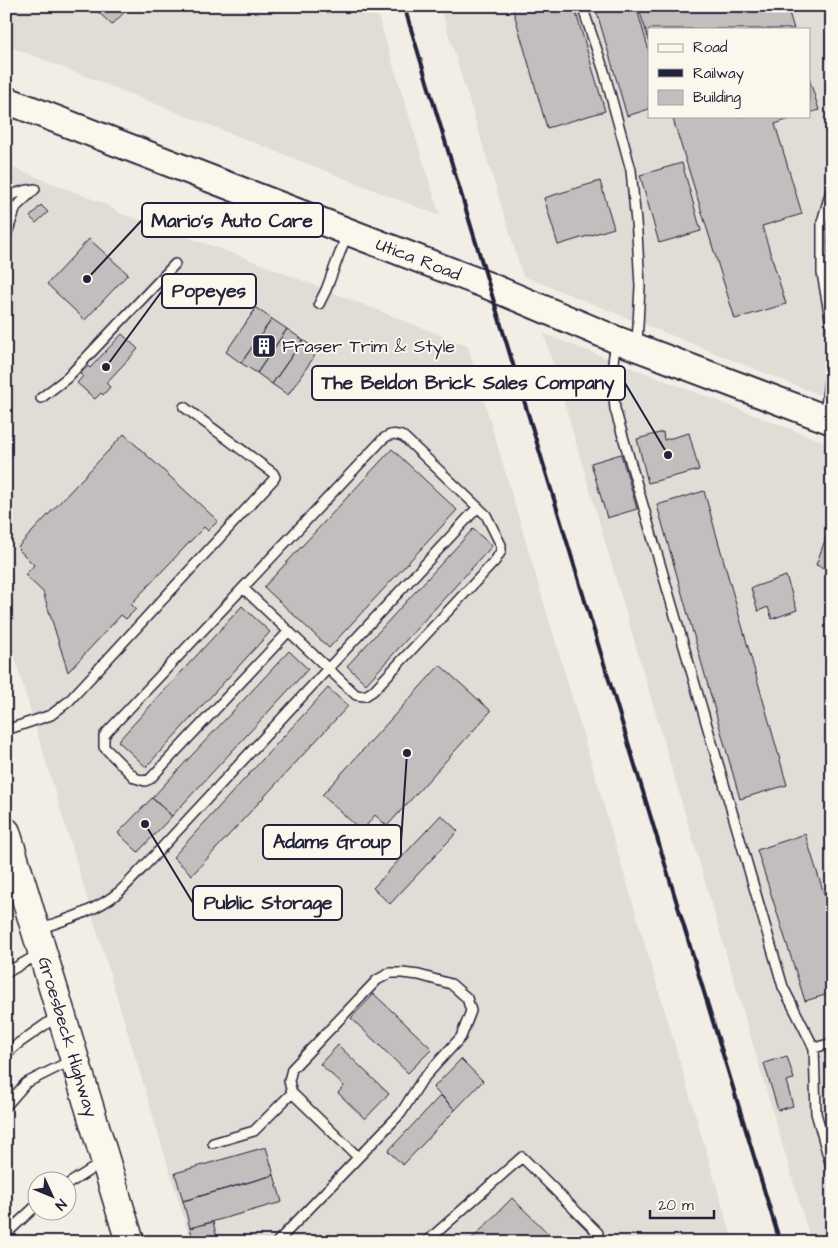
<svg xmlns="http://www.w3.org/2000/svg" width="838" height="1248" font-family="'Architects Daughter',sans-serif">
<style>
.built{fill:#e0dcd6;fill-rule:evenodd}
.building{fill:#c2bebe;stroke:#22223b}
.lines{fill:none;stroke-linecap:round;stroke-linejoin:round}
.service-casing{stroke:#22223b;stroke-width:12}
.secondary-casing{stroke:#22223b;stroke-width:30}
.primary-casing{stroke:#22223b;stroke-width:31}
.service{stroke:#fbf7ec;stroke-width:9}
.secondary{stroke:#fbf7ec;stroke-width:26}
.primary{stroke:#fbf7ec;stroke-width:28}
.rail{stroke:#22223b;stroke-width:4}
.labels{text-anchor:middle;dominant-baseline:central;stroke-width:4;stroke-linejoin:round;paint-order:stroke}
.street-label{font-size:18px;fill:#22223b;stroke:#fbf7ec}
.poi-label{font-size:18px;fill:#22223b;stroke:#fbf7ec;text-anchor:start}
.leader{fill:none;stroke:#22223b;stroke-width:2}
.callout-dot{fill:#22223b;stroke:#fbf7ec;stroke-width:2}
.callout{fill:#fbf7ec;stroke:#22223b;stroke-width:2}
.callout-label{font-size:19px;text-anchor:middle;font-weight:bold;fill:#22223b}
</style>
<rect width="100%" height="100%" fill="#f2eee5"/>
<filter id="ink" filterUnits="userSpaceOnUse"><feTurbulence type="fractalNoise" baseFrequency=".02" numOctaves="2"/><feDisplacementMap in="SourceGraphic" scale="10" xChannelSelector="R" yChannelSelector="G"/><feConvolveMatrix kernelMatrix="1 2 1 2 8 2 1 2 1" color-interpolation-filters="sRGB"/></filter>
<g filter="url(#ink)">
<path class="built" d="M6,6H375L440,216L6,45Z
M440,6H832V400L523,276ZM649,29H809V116H649Z
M6,165L105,204L120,213L243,257L468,346L733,1242H191L6,629Z
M544,334L832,445V1242H811Z"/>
<path class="building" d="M92,6H130L112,25Z
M512,6H574L605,111L547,128Z
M595,6H636L649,51V109L627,116Z
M638,6H787L794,29H649V41Z
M809,78L819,110L809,113Z
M672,116H798L775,124L802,214L762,226L786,304L735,319Z
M682,163L701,231L659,243L640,175Z
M600,181L614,228L558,245L544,198Z
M41,205L48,212L36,223L30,217Z
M832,228V260L826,230Z
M89,239L128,274L85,320L47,284Z
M256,308L272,319L241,363L226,352Z
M272,319L287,329L257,373L241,363Z
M287,329L303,340L272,384L257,373Z
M122,334L138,349L106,383L110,387L103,395L101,393L95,399L77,383L83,376L80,374L88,366L90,368Z
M303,340L318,351L288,395L272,384Z
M663,432L664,440L689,433L699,470L648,483L637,439Z
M124,434L218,521L208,531L204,527L131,604L136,609L126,619L121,615L68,672L43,592L25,575L34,565L17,548Z
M392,449L457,510L329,648L264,587Z
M621,454L637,509L607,518L591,463Z
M704,491L787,785L740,799L657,505Z
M830,526L832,527V571L816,565Z
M473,529L492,546L366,684L347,666Z
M786,576L797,610L772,619L768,607L758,611L751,588Z
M242,606L270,632L146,767L118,741Z
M289,651L308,669L172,816L152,798Z
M440,665L491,711L387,826L375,815L362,831L322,795Z
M328,688L348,706L192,875L173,857Z
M152,798L172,816L138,852L118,833Z
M441,815L458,831L390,904L373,888Z
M805,834L832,919V993L805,1001L757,850Z
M374,994L432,1049L408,1073L351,1018Z
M338,1045L389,1094L365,1119L338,1093L344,1086L320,1064Z
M787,1056L794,1079L786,1081L793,1106L778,1110L764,1063Z
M461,1059L483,1081L455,1110L433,1088Z
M441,1095L455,1110L403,1165L388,1151Z
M266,1147L274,1175L183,1201L175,1173Z
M274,1175L282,1202L190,1228L183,1201Z
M512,1198L557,1242H469Z
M213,1222L218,1242H194L190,1228Z"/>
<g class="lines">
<defs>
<path id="service" d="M582,6L604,71L631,170L637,233L640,286L637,344
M832,187L822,222V273L832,330
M6,197L23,191L35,189
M6,236L16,207L35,189
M319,304L326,290L347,234
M617,342C610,364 613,386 615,409L783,987L814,1048L816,1113L832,1170
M41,398L67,378L175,264
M825,415L832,354
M243,588L356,695L365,696L373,691L495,561L501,551V545L486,515L404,437C396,433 390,433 383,439L108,731L104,736V747L135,778L145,781L150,779L289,631
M6,730L51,715L69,701L273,480L275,477L273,473L184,407
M38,929C66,920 96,911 119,892C131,881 142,868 154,856L478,507
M6,973L39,954
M814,1048L832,1043
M6,1054L19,1043L59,1015
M6,1106L26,1083L72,1060
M213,1143L254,1131L292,1093
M68,1184L103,1162
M6,1234L38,1204
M277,1242L401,1113L422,1080L461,1037L471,1011L467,998L451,984L419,975L402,973H390L377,980L292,1069L289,1081L292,1093L358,1157
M426,1242L522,1157L598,1233L589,1242"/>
<g id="secondary">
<path id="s1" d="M6,100L489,286L617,340L832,421"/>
</g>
<g id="primary">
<path id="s2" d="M6,832L130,1242"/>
</g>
</defs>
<use href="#service" class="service-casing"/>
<use href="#secondary" class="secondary-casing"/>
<use href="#primary" class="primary-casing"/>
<use href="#service" class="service"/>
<use href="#secondary" class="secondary"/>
<use href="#primary" class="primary"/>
<path class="rail" d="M404,6L780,1242"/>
</g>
</g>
<defs>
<symbol id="building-square" viewBox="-11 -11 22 22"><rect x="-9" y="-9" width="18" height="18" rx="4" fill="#22223b" stroke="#fbf7ec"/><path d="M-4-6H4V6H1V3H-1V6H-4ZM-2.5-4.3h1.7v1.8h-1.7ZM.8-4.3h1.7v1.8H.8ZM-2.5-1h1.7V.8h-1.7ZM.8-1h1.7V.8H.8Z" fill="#fff"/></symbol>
</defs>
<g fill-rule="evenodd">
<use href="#building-square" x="250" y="332" width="28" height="28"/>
</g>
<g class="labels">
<g class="street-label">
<text stroke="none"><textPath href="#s1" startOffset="442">Utica Road</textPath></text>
<text stroke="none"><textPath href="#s2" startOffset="214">Groesbeck Highway</textPath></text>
</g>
<g class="poi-label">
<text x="282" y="346">Fraser Trim &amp; Style</text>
</g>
</g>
<path class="leader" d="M87 279L142 220M106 367L162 291M668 455L625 383M407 753L401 842M145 824L193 903"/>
<g class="callout-dot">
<circle cx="87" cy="279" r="5"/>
<circle cx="106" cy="367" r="5"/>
<circle cx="668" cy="455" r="5"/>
<circle cx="407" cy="753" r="5"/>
<circle cx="145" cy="824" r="5"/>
</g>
<g class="callout">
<rect x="142" y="203" width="181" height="34" rx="5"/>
<rect x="162" y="274" width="94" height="34" rx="5"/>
<rect x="312" y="366" width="313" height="34" rx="5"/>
<rect x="263" y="825" width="138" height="34" rx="5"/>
<rect x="193" y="886" width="149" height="34" rx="5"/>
</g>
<g class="callout-label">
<text x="232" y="227">Mario's Auto Care</text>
<text x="209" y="297">Popeyes</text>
<text x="468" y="389">The Beldon Brick Sales Company</text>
<text x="332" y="848">Adams Group</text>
<text x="268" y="909">Public Storage</text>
</g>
<rect width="838" height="1248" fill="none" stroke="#fbf7ec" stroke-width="25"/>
<rect x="12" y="12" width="813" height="1223" fill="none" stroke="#22223b" stroke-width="2" filter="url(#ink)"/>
<rect x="648" y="28" width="162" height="90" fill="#fbf7ec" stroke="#a4a2a5"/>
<rect x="658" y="44" width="25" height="8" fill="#fbf7ec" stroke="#a4a2a5"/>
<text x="693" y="52" font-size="15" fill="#22223b">Road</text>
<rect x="658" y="69" width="25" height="8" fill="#22223b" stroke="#a4a2a5"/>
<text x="693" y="78" font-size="15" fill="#22223b">Railway</text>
<rect x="658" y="90" width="25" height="15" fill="#c2bebe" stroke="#a4a2a5"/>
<text x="693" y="102" font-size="15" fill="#22223b">Building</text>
<g transform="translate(52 1196) rotate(134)"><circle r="24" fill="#fbf7ec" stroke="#a4a2a5"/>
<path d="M0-4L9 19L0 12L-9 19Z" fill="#22223b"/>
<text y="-8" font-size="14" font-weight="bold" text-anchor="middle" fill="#22223b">N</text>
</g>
<path d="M650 1210v8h64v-8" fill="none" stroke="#22223b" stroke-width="2.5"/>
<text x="658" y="1210" font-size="15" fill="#22223b" stroke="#fbf7ec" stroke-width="4" paint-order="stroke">20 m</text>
</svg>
